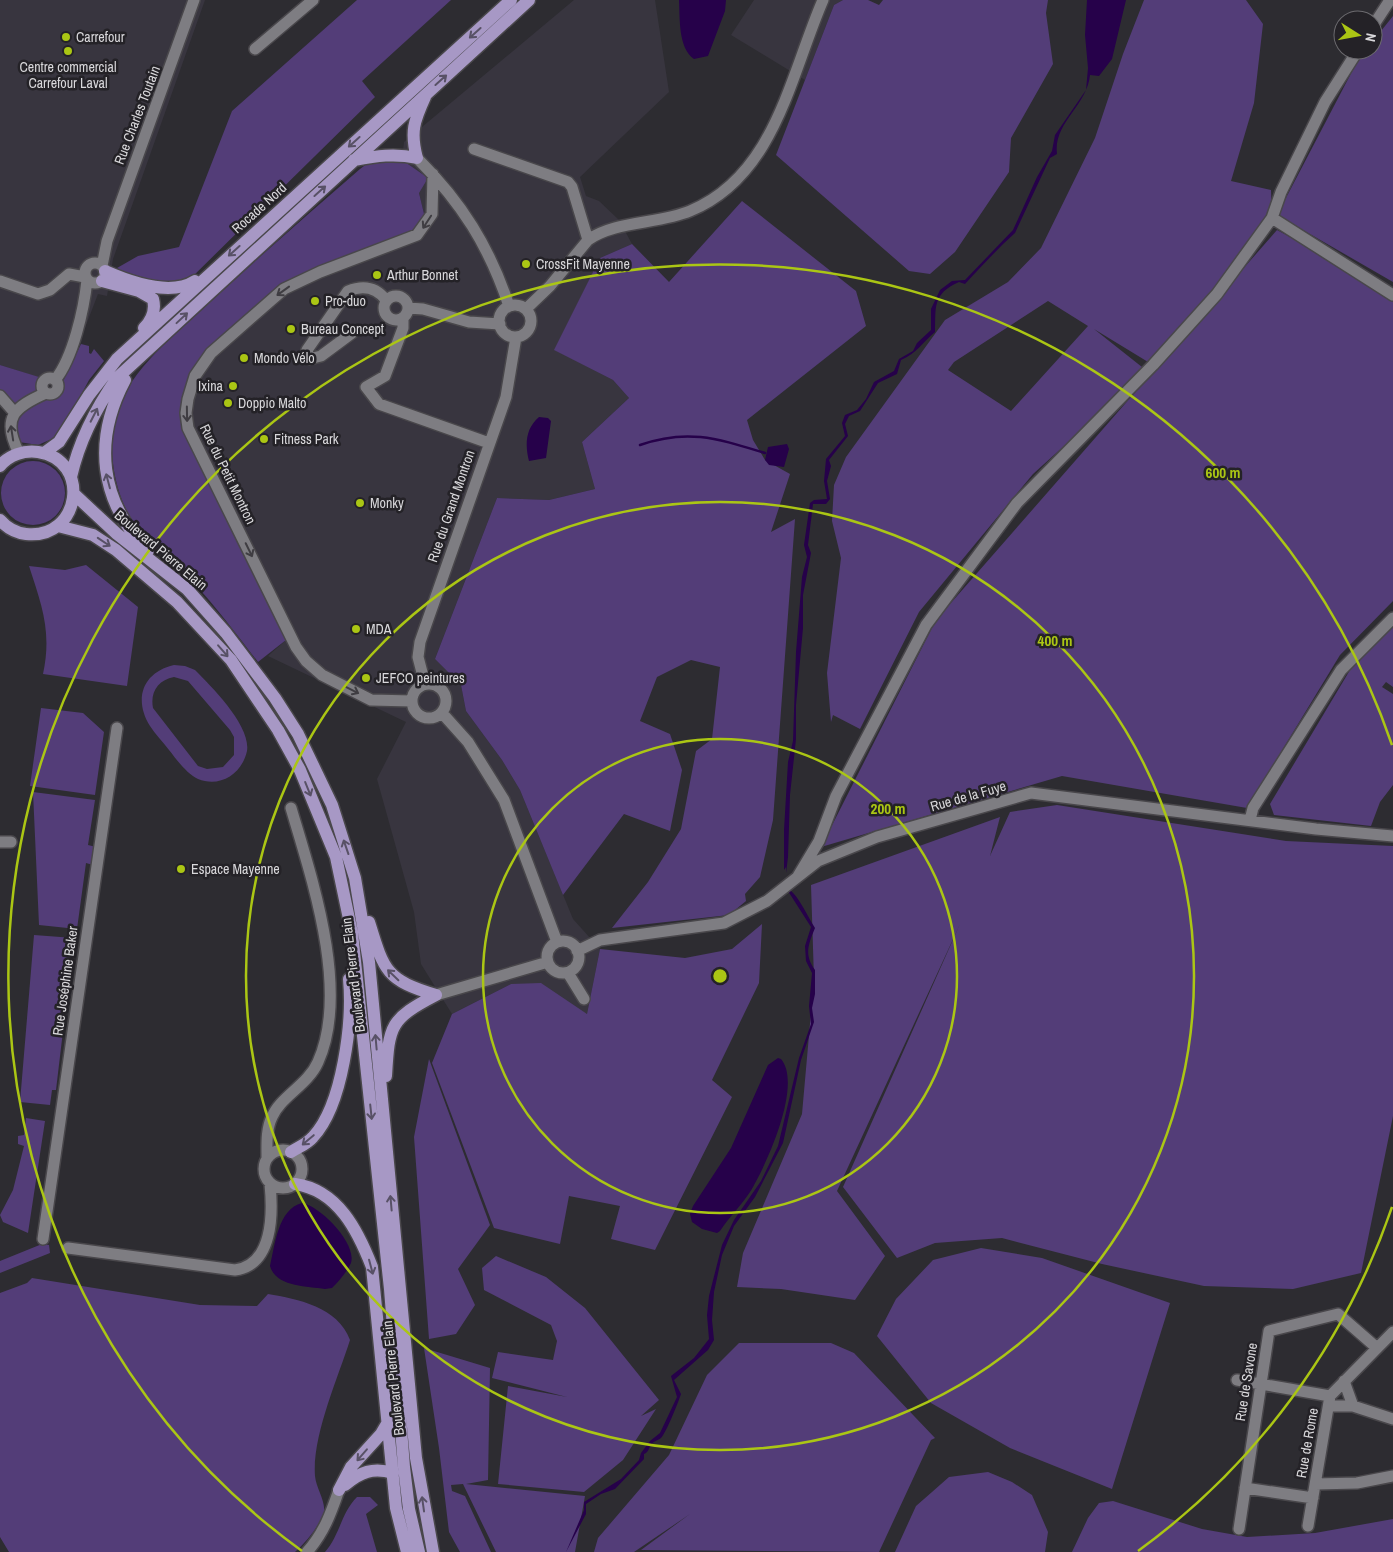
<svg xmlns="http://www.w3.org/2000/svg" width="1393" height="1552" font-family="'Archivo Narrow',sans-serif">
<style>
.built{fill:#38353f}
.green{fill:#533d78;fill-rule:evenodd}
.water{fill:#26014a}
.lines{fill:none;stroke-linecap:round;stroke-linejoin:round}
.stream{stroke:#26014a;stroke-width:2.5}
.minor-casing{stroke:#49474b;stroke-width:14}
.major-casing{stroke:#49474b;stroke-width:15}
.minor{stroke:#7e7d82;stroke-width:11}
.major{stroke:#a798c5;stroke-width:12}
.oneway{stroke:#585166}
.oneway2{stroke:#3f3d42}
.ring{fill:none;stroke:#abc614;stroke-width:2.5}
.poi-dot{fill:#abc614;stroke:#242227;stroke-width:2}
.labels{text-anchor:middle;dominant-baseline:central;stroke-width:5;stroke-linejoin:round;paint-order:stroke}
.poi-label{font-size:14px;fill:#d9d8db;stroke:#242227;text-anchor:start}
.street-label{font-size:14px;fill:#d9d8db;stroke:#242227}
.centre{fill:#abc614;stroke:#242227;stroke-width:2.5}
.ring-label{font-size:15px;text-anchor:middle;font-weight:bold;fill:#abc614;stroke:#242227;stroke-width:5;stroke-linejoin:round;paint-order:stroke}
</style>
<rect width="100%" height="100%" fill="#2d2c31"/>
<path class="built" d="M0,0H205L113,259L107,296L98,294L63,385L0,365Z
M574,0H655L669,92L580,177L586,196L599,201L619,220L632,244L600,258L555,350L613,380L629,398L582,442L595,489L549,500L497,498L435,659L461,685L466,711L502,760L520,790L573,919L600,949L587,1014L511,984L452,1014L421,964L414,912L377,779L406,722L268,656L286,640L185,430L190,379L275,291L425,218L419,193L402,160L404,142Z
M754,0H843L834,5L805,80L731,35Z"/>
<path class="green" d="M357,0H451L362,81L375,97L186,283L136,280L117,268L138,256L179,247L232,111Z
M843,0H868L879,5L883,0H1048L1046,13L1053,64L1011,138L1009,172L955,252L930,274L909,271L776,155L834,5Z
M1144,0H1246L1263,24L1254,103L1231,181L1271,190L1272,218L1153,365L1094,329L1147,371L1033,474L919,612L860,729L833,715L831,722L827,673L841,558L832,521L834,485L846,457L945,320L1008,282L1041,248L1095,138L1123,54ZM1048,301L1088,326L1011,411L948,370L954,362Z
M1393,16V282L1277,215L1357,62L1366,50H1373V41Z
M372,160H402L428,178L419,193L425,218L417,230L295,278L203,355L182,412L201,462L286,640L258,662C237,635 217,608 194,583C174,562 149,546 133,522C114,493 106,446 117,413C131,367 175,336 208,304C258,258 309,213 360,169Z
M742,201L856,291L866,326L747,420L753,440L765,460L790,474L771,532L795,519L773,820L760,877L745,894L746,901L729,915L612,928L648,882L681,829L696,751L712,739L720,667L691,660L657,677L640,721L670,734L682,770L670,831L624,814L563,895L520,790L502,760L466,711L461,685L435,659L497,498L549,500L595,489L582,442L629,398L613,380L554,350L600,258L632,244L669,282Z
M1277,230L1393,292V601L1340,655L1247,808L1062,776L821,847L936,620Z
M81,344L89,346V353L91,354L94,349L104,361L89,380L62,430L54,438L38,445L19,442L14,426L18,412L42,398L53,396L58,392Z
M0,365L39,377L36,383L40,393L14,406L0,391Z
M1 493a32 32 0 1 1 64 0a32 32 0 1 1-64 0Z
M86,565L138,607L127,686L43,674C52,632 42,606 29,566L65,570Z
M1393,627V687L1386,682L1382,687L1393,694V785L1380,802L1371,826L1274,815L1270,804L1350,670Z
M174,665L185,666L195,670C212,687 251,726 247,751C242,774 220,788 198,779C186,773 177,760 169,750C163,742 155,734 150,726C133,699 143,672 174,665ZM174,677L188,681L230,730L234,737V755L223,767L207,769L198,766L153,708C150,692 158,680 174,677Z
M41,708L83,713L104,732L95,795L30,786Z
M33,792L95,800L88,845L96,847L93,865L86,863L77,929L39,925Z
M1057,805L1286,841L1393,846V1116L1361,1273L1293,1289L1204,1286L1102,1264L1002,1238L935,1243L897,1258L843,1187L960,924L837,1191L885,1256L855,1300L781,1289L737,1287L743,1253L802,1114L814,979L811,885L1000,817L990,856L1010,812Z
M762,924L759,983L712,1080L732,1097L655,1250L611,1239L620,1206L569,1196L560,1244L494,1228L432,1063L452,1014L511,984L541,983L587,1014L600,949L685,958L732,949Z
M34,935L74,938L56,1090H52L50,1105L20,1102Z
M429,1059L490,1225L458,1269L475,1305L456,1334L429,1339L414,1137Z
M26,1118L45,1121L28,1233L3,1222L0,1215L13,1190L24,1146L18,1144V1136L24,1135Z
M42,1244L49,1245L50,1253L0,1273V1261Z
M981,1248L1042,1258L1170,1303L1112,1489L1010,1448L931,1403L877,1336L896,1299L933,1260Z
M496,1256L546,1277L585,1308L659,1400L641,1416L656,1409L623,1460L584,1492L498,1484L508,1386L567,1397L492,1378L498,1352L553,1360L557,1341L551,1325L484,1290L482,1268Z
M32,1278L200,1305L257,1306L268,1294C298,1299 338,1307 350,1340C338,1378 312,1436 315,1476C316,1489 328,1504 323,1516C316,1530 306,1542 295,1552H9L0,1537V1293L27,1283Z
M739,1343H831L854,1353L935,1438L931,1440L879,1552L641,1550L690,1514L634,1552H594L598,1538L669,1455L707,1375Z
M424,1348L490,1368L488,1480L466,1484L585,1496L575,1552H496L463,1484L451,1485L452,1491L465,1496L491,1552H460L449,1532L439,1448Z
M988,1472L1012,1482L1032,1495L1048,1532L1045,1552H895L916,1506L932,1492L949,1477Z
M357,1497H370L378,1505L366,1514L377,1552H325C340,1535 341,1513 357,1497Z
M1113,1501L1202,1529L1247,1537L1315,1533L1393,1519V1552H1072L1088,1518L1099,1503Z"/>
<path class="water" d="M679,0H726L725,11L708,56L694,59C678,48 680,18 679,0Z
M1087,0H1126L1112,59L1099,76L1090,75C1087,106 1053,123 1057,154L1050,158L1015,233C998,248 981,267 965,284L959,282C932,294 936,307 935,332C922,343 917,353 901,360L897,374L878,383L860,411L849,416L845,424L848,436L829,460L831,466L827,481L830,499L826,504H813L808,545L811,553L803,595V628L796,705V739L790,795L788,857L786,873V867L784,870V830L788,762L793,741L796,652L802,577L807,557L804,545L810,503L814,500L827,499L824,481L826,459L845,436L842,423L845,415L857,410L866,399L874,382L894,371L899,359L913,351L917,343L931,330V309L940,290L952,281L965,280L1013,230L1037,177L1052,151L1055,135L1086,90L1088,68L1085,35Z
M539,417L548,418L551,421L546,458L529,461C525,445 525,429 539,417Z
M787,444L789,449L784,467L769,465L765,460L768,447Z
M790,890C799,897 808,917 815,928C808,945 804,955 815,970V994L812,1008L814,1022L801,1060L783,1143L755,1197L734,1226L722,1255L714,1292L712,1320L714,1340L708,1350L674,1380L681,1394C678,1403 666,1433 661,1438C657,1441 653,1441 651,1445C648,1449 649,1452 644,1454V1459L615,1489L601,1494L586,1504V1514L566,1552L584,1510V1502L621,1479L639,1460L641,1453L650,1441L660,1433L677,1397L671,1376L694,1358L709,1339L707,1315L709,1296L722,1245L734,1220L761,1181L778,1146L799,1058L811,1024L809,1006L812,973L806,961L805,946L811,927L788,891Z
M778,1058L781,1059C803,1085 766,1166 750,1192C741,1206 729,1217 720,1231L717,1233L702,1229L692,1222L690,1214L693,1206L731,1148L768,1065Z
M302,1203C320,1206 357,1243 351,1263C347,1272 339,1281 332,1288L325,1289C306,1286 276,1287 270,1266C275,1245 278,1209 302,1203Z"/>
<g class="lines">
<path class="stream" d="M640,445C688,428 719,439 765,453"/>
<defs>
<path id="minor" d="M1373,26L1390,0
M255,49L313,0
M474,149L568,182L572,187L588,240C614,221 659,224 690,211C775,176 790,76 823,0
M417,158C462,203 489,246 509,306
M1272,218L1393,295
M85 273a10 10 0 1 1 20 0a10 10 0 1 1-20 0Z
M102,266L107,241L194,0
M0,281L38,294L50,290L69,274L85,277
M384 308a12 12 0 1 1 24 0a12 12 0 1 1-24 0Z
M499 321a16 16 0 1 1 32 0a16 16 0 1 1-32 0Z
M408,308L423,309L469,322L500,324
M526,309L550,286L588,240
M403,318V328L385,376L366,387L379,404L489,443
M352,333L321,356L309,359L307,350L348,291C363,285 376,287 386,300
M42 386a8 8 0 1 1 16 0a8 8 0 1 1-16 0Z
M55,380C73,358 84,309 87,280
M0,396L14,412
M19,453C1,418 14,407 46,393
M412 701a17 17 0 1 1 34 0a17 17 0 1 1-34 0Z
M425,684L418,657L420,642L506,397L516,337
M412,701L371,700L322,675L306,661L296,647L188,428L186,413L188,399L195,376L211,353L284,289L320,272L417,235L432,214L433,174
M442,713L468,742L504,800L557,942
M1250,820L1253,808L1341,670L1393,618
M0,842H11
M798,876L819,841L836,796L926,625L1017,503L1153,365L1217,294L1272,218L1281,192L1325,102L1358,50
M547 957a16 16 0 1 1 32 0a16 16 0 1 1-32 0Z
M577,951L600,940L724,923L767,901L818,861L877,837L1031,793L1316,829L1393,836
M568,973L584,999
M436,995L548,962
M264 1169a19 19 0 1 1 38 0a19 19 0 1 1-38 0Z
M267,1158C267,1145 266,1129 272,1117C280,1097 308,1085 318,1062C350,991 312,879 291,808
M43,1239L117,728
M68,1248L235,1270C273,1265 273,1214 270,1184
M1237,1380L1330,1396
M1344,1381L1353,1406
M1329,1406H1353L1393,1419
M1315,1484L1357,1483L1393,1476
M1245,1488L1313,1498
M1308,1526L1330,1396L1393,1332
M1239,1529L1269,1331L1338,1314L1377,1348
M307,1552C324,1533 331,1513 339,1490"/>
<path id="major" d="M354,160C376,156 395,153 417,158C410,132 414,121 425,97
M105,271C130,282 170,297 195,281
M102,281L139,291L153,299C156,311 152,320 144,328
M125,380C93,440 99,501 148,551
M44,453L59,442L89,395L117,359L511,0
M0,466C9,455 24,450 38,452C92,460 81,540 26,534C16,533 7,528 0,520
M71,477C79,441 96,408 117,378L529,0
M74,494L117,534L187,589L226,633L275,698L298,734L332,805L355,878L369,962L416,1458L433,1552
M58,526L93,535L116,550L177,602L231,660L278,730L300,770L336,857L352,933L390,1289L404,1467L409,1509L419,1552
M369,922C384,971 386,980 436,995
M386,1076C389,1025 390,1019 436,995
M291,1152C299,1147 307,1144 313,1137C343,1105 353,1021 349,979
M295,1184C338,1190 358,1231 372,1267L396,1508L407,1552
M345,1485C360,1472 373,1467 393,1473
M339,1490L351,1467L381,1434L388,1422"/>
</defs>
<use href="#minor" class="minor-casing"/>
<use href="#major" class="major-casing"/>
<use href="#minor" class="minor"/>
<use href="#major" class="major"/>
</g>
<defs><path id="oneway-shaft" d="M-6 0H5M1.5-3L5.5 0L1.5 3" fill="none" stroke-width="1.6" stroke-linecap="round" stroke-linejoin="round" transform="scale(1.25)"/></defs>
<g class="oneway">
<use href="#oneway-shaft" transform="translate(475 33) rotate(138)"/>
<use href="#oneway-shaft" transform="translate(441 80) rotate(-42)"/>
<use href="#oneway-shaft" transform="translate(354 142) rotate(138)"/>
<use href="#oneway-shaft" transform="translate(320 191) rotate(-42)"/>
<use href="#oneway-shaft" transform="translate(234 251) rotate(138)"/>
<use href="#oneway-shaft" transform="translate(182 318) rotate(-43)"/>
<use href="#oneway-shaft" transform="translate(94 415) rotate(-63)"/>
<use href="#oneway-shaft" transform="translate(108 481) rotate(-105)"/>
<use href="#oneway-shaft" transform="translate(104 542) rotate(34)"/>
<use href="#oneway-shaft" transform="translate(223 651) rotate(49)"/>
<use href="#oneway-shaft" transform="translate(308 789) rotate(68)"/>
<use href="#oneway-shaft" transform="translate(346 847) rotate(-109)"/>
<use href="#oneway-shaft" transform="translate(393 975) rotate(-136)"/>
<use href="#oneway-shaft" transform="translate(376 1042) rotate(-95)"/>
<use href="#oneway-shaft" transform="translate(371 1112) rotate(84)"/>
<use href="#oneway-shaft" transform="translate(308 1140) rotate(140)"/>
<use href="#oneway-shaft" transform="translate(391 1203) rotate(-95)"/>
<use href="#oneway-shaft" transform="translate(371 1267) rotate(75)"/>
<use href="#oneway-shaft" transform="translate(362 1455) rotate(131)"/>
<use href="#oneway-shaft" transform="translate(423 1504) rotate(-98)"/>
</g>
<g class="oneway2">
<use href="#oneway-shaft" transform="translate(427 222) rotate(123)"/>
<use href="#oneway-shaft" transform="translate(283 291) rotate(144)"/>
<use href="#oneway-shaft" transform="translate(187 414) rotate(89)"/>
<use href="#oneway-shaft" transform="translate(12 433) rotate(-99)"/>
<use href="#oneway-shaft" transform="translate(249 550) rotate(64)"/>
<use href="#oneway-shaft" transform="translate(352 690) rotate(27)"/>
</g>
<g class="ring">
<circle cx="720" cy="976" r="237"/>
<circle cx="720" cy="976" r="474"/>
<path d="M1392 1207A711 711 0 0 1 1138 1551M302 1551A711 711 0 1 1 1392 745"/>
</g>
<g class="poi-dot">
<circle cx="66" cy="37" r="5"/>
<circle cx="68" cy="51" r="5"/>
<circle cx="526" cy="264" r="5"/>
<circle cx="377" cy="275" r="5"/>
<circle cx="315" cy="301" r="5"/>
<circle cx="291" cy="329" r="5"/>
<circle cx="244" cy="358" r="5"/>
<circle cx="233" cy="386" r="5"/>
<circle cx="228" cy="403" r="5"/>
<circle cx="264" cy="439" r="5"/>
<circle cx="360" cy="503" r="5"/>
<circle cx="356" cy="629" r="5"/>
<circle cx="366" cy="678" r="5"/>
<circle cx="181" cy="869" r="5"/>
</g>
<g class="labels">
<g class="poi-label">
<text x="76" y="37">Carrefour</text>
<text x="68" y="67" text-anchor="middle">Centre commercial<tspan x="68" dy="16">Carrefour Laval</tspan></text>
<text x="536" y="264">CrossFit Mayenne</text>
<text x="387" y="275">Arthur Bonnet</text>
<text x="325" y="301">Pro-duo</text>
<text x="301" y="329">Bureau Concept</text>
<text x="254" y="358">Mondo Vélo</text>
<text x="223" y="386" text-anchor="end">Ixina</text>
<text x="238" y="403">Doppio Malto</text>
<text x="274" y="439">Fitness Park</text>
<text x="370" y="503">Monky</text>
<text x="366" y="629">MDA</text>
<text x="376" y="678">JEFCO peintures</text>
<text x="191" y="869">Espace Mayenne</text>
</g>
<g class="street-label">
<text transform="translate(137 115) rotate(-69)">Rue Charles Toutain</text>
<text transform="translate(259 208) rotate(-42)">Rocade Nord</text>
<text transform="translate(228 474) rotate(64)">Rue du Petit Montron</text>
<text transform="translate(451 506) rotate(-71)">Rue du Grand Montron</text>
<text transform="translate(161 550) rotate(40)">Boulevard Pierre Elain</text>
<text transform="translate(968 796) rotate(-16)">Rue de la Fuye</text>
<text transform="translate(353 975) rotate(-97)">Boulevard Pierre Elain</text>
<text transform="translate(65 981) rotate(-82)">Rue Joséphine Baker</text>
<text transform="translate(393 1378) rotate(-96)">Boulevard Pierre Elain</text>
<text transform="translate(1246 1382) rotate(-81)">Rue de Savone</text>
<text transform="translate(1307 1443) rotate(-80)">Rue de Rome</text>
</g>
</g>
<circle cx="720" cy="976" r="8" class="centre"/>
<g class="ring-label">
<text x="1223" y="478">600 m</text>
<text x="1055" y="646">400 m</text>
<text x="888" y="814">200 m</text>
</g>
<g transform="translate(1358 35) rotate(101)"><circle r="24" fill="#242227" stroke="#6c6b6f"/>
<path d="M0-4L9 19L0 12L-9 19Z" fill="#abc614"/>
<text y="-8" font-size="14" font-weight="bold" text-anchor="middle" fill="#d9d8db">N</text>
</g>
</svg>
